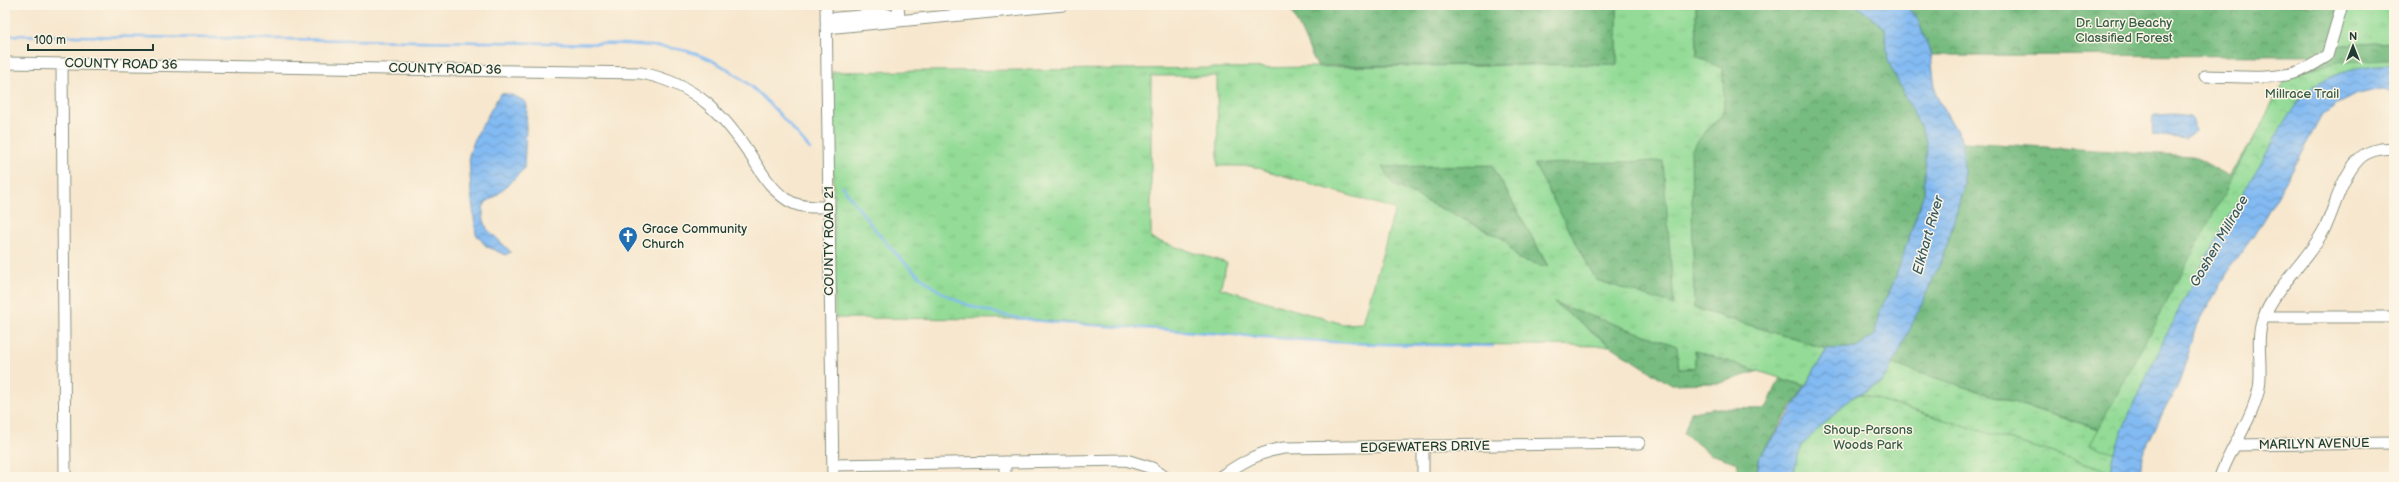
<svg xmlns="http://www.w3.org/2000/svg" width="2399" height="482" font-family="'Balsamiq Sans',sans-serif">
<style>
.built{fill:#e8d9ba}
.grass{fill:url(#grass-tufts);stroke:#598c65;fill-rule:evenodd}
.forest{fill:url(#forest-crowns);stroke:#4a7c5a}
.park{fill:url(#park-crowns);stroke:#598c65}
.water{fill:url(#water-waves);stroke:#507c93}
.lines{fill:none;stroke-linecap:round;stroke-linejoin:round}
.stream{stroke:#82baf2;stroke-width:2.5}
.minor-casing{stroke:#8b9281;stroke-width:13}
.minor{stroke:#fff;stroke-width:11}
.labels{text-anchor:middle;dominant-baseline:central;stroke-width:3;stroke-linejoin:round;paint-order:stroke}
.park-label{font-size:13px;fill:#365d48;stroke:#fcf5e5}
.street-label{font-size:13px;fill:#1f3d34;stroke:#fcf5e5}
.poi-label{font-size:13px;fill:#1f3d34;stroke:#fcf5e5;text-anchor:start}
.water-label{font-size:14px;font-style:italic;fill:#385c64;stroke:#fcf5e5}
</style>
<defs>
<pattern id="grass-tufts" width="24" height="20" patternUnits="userSpaceOnUse"><rect width="24" height="20" fill="#93db96"/><path d="M3 7l-1-3M5 7V3M7 7l1-3M15 17l-1-3M17 17v-4M19 17l1-3" fill="none" stroke="#7ebd82"/></pattern>
<pattern id="forest-crowns" width="20" height="18" patternUnits="userSpaceOnUse"><rect width="20" height="18" fill="#76bb7f"/><path d="M2 6a3 3 0 1 1 6 0M12 15a3 3 0 1 1 6 0" fill="none" stroke="#609969"/></pattern>
<pattern id="park-crowns" width="20" height="18" patternUnits="userSpaceOnUse"><rect width="20" height="18" fill="#93db96"/><path d="M2 6a3 3 0 1 1 6 0M12 15a3 3 0 1 1 6 0" fill="none" stroke="#7ebd82"/></pattern>
<pattern id="water-waves" width="16" height="10" patternUnits="userSpaceOnUse"><rect width="16" height="10" fill="#82baf2"/><path d="M0 5q4-4 8 0t8 0" fill="none" stroke="#6a98c5"/></pattern>
</defs>
<rect width="100%" height="100%" fill="#fcf5e5"/>
<filter id="ink" filterUnits="userSpaceOnUse"><feTurbulence type="fractalNoise" baseFrequency=".025" numOctaves="2"/><feDisplacementMap in="SourceGraphic" scale="8" xChannelSelector="R" yChannelSelector="G"/><feConvolveMatrix kernelMatrix="1 2 1 2 8 2 1 2 1" color-interpolation-filters="sRGB"/></filter>
<filter id="wash" filterUnits="userSpaceOnUse"><feTurbulence type="fractalNoise" baseFrequency=".012" numOctaves="4" result="noise"/><feDisplacementMap in="SourceGraphic" scale="16" xChannelSelector="R" yChannelSelector="G"/><feGaussianBlur stdDeviation="0.9" result="paint"/><feColorMatrix in="noise" values="0 0 0 0 0 0 0 0 0 0 0 0 0 0 0 0 0 1.4 0 .05"/><feComposite in="paint" operator="in"/></filter>
<g filter="url(#wash)">
<rect width="100%" height="100%" fill="#f7e7ce"/>
<path class="built" d="M839,5H892V8L846,12Z"/>
<path class="grass" d="M1617,5H1696L1697,56L1723,69L1724,114L1705,132L1694,308L1827,349L1805,386L1695,351V368L1679,369L1556,304L1611,346L1349,343L1022,319L835,318L832,72L1617,64ZM1151,76H1217L1218,166H1251L1395,209L1363,323L1343,324L1220,288L1227,263L1151,239ZM1492,165L1548,266L1519,259L1504,239L1425,201Z
M2342,5H2394V42L2345,45L2332,43Z
M1892,364L2121,436L2111,471L1860,394L1881,383Z"/>
<path class="forest" d="M1289,5H1617V64L1317,66Z
M1696,5H1856L1885,28L1888,61L1927,141L1924,193L1896,276L1879,313L1875,334L1857,348L1827,349L1694,308L1691,150L1705,132L1724,114L1723,69L1697,56Z
M1906,5H2342L2333,43L2345,45L2394,42V65L2338,74L2121,436L1892,364L1944,255L1964,185L1963,142L2193,156L2229,176L2299,72L2326,56L1931,55L1917,18Z
M1663,161L1674,305L1596,280L1534,164Z
M1492,165L1548,267L1519,259L1504,239L1394,185L1382,167Z
M1554,303L1677,346L1679,369L1695,368V351L1759,371L1720,383L1670,384L1611,346Z
M1780,378L1805,386L1760,456L1756,477H1736L1738,463L1710,454L1684,433L1691,412L1718,408L1766,409Z"/>
<path class="park" d="M2394,60V84L2335,89L2298,136L2123,455L2090,445L2288,74L2340,62Z
M1860,394L2111,471L2110,477H1791L1802,445L1851,398Z"/>
<path class="water" d="M1856,5H1906L1917,18L1931,55L1936,95L1963,142L1964,185L1944,255L1897,357L1881,383L1851,398L1802,445L1791,477H1756L1760,456L1788,416L1827,349L1857,348L1875,334L1879,313L1896,276L1924,193L1927,141L1888,61L1885,28Z
M2394,65V91L2382,89L2355,95L2337,104L2322,115L2285,183L2254,235L2229,269L2197,326L2178,386L2166,406L2142,455L2140,477H2110C2115,439 2134,404 2150,369C2184,296 2223,225 2265,156C2277,137 2292,105 2308,91C2331,71 2365,66 2394,65Z
M500,94C508,92 519,98 526,102L527,107L524,169L495,197L486,202L483,208V217L487,229L511,252L505,255L486,246L476,234L471,193L469,155L476,136Z
M2173,114L2190,116L2193,120L2195,131L2186,139L2153,135L2152,121L2155,115Z"/>
<g class="lines">
<path class="stream" d="M5,35L626,44C645,46 668,46 687,51C742,67 774,107 810,149
M842,186C870,224 900,266 941,292C998,327 1092,324 1158,329C1221,334 1285,339 1348,343C1396,345 1445,345 1493,346"/>
</g>
</g>
<g filter="url(#ink)">
<g class="lines">
<defs>
<path id="minor" d="M826,5L833,477
M898,5L899,19
M826,19L885,14L899,19
M826,28L1063,5
M5,63L641,73C696,84 724,114 753,159C763,175 775,195 793,203C804,208 817,207 829,207
M62,64L65,477
M2205,76C2232,76 2275,81 2300,71C2310,67 2319,61 2327,56L2342,5
M2264,317H2394
M2235,445L2394,443
M1423,447V477
M1005,462V477
M833,465L1126,460L1152,468L1165,477
M1220,477C1241,463 1258,452 1284,448L1639,443
M2220,477C2231,446 2252,421 2259,388C2263,366 2255,340 2263,319C2276,285 2310,259 2326,226C2336,204 2341,179 2358,160C2366,151 2382,147 2394,149"/>
</defs>
<use href="#minor" class="minor-casing"/>
<use href="#minor" class="minor"/>
</g>
</g>
<defs>
<symbol id="church-pin" viewBox="-11 -11 22 30"><path d="M0 17L-7.5 6A9.5 9.5 0 1 1 7.5 6Z" fill="#1f6fb2" stroke="#fcf5e5"/><path d="M-1.2-6h2.4v3.5h3.3v2.4h-3.3V6h-2.4V-.1h-3.3v-2.4h3.3Z" fill="#fff"/></symbol>
</defs>
<g fill-rule="evenodd">
<use href="#church-pin" x="617" y="225" width="22" height="30"/>
</g>
<g class="labels">
<g class="park-label">
<text x="2124" y="23">Dr. Larry Beachy<tspan x="2124" dy="15">Classified Forest</tspan></text>
<text x="2302" y="94">Millrace Trail</text>
<text x="1868" y="430">Shoup-Parsons<tspan x="1868" dy="15">Woods Park</tspan></text>
</g>
<g class="street-label">
<text transform="translate(121 64) rotate(1)">COUNTY ROAD 36</text>
<text transform="translate(445 69) rotate(1)">COUNTY ROAD 36</text>
<text transform="translate(829 241) rotate(-90)">COUNTY ROAD 21</text>
<text transform="translate(2314 444) rotate(-1)">MARILYN AVENUE</text>
<text transform="translate(1425 447) rotate(-1)">EDGEWATERS DRIVE</text>
</g>
<g class="poi-label">
<text x="642" y="229">Grace Community<tspan x="642" dy="15">Church</tspan></text>
</g>
<g class="water-label">
<text transform="translate(1928 235) rotate(-74)">Elkhart River</text>
<text transform="translate(2219 241) rotate(-60)">Goshen Millrace</text>
</g>
</g>
<rect width="2399" height="482" fill="none" stroke="#fcf5e5" stroke-width="20"/>
<g transform="translate(2353 46)" stroke="#fcf5e5" stroke-width="3" paint-order="stroke">
<path d="M0-3L7 15L0 10L-7 15Z" fill="#1f3d34"/>
<text y="-6" font-size="11" font-weight="bold" text-anchor="middle" fill="#1f3d34">N</text>
</g>
<path d="M28 44v6h125v-6" fill="none" stroke="#1f3d34" stroke-width="2"/>
<text x="34" y="44" font-size="12" fill="#1f3d34" stroke="#fcf5e5" stroke-width="3" paint-order="stroke">100 m</text>
</svg>
